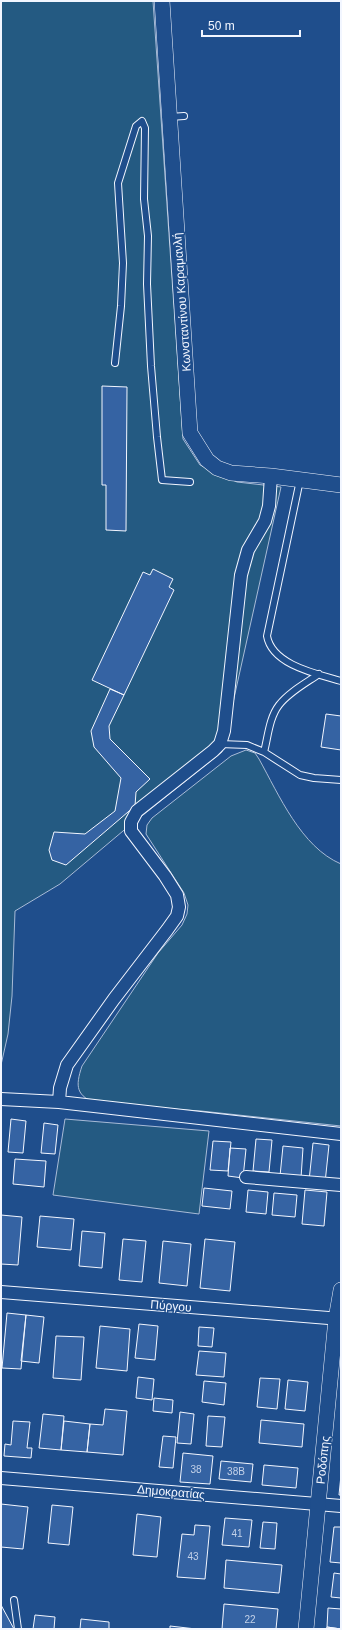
<svg xmlns="http://www.w3.org/2000/svg" width="342" height="1630" font-family="Helvetica,sans-serif">
<style>
.green{fill:#245a82;stroke:#a8bbd7}
.building{fill:#3563a3;stroke:#f2f6ff}
.lines{fill:none;stroke-linecap:round;stroke-linejoin:round}
.service-casing{stroke:#f2f6ff;stroke-width:8}
.minor-casing{stroke:#f2f6ff;stroke-width:14}
.tertiary-casing{stroke:#f2f6ff;stroke-width:16}
.service{stroke:#1f4e8c;stroke-width:6}
.minor{stroke:#1f4e8c;stroke-width:12}
.tertiary{stroke:#1f4e8c;stroke-width:15}
.labels{text-anchor:middle;dominant-baseline:central;stroke-width:3;stroke-linejoin:round;paint-order:stroke}
.number-label{font-size:10px;fill:#c3d1e8}
.street-label{font-size:12px;fill:#f2f6ff;stroke:#1f4e8c}
</style>
<rect width="100%" height="100%" fill="#1f4e8c"/>
<path class="green" d="M1,1H153L183,439L200,465L237,482L281,487L222,752L123,831L60,884L15,911L12,996L8,1034L1,1065Z
M246,750L255,753L259,759C279,795 301,847 341,864V1126L201,1111L98,1104C76,1096 75,1087 82,1066L158,953L182,925L187,914L188,905L184,893L146,834L147,825L152,818L231,756Z
M65,1119L209,1131L199,1214L53,1195Z"/>
<path class="building" d="M102,386L127,387L126,531L106,530V485H102Z
M153,569L173,579L169,587L174,590L124,695L92,680L143,572L150,575Z
M110,689L124,695L109,726L110,739L150,779L136,792L135,806L66,865L52,860L49,850L54,832L85,834L115,811L121,778L94,747L91,731Z
M326,714L341,716V750L321,747Z
M11,1119L26,1121L23,1153L8,1152Z
M44,1123L58,1125L55,1154L41,1153Z
M256,1139L272,1140L269,1172L253,1171Z
M213,1141L231,1142L228,1171L210,1170Z
M313,1143L329,1145L325,1183L309,1181Z
M283,1146L303,1148L301,1178L280,1176Z
M230,1148L246,1149L243,1178L228,1176Z
M15,1159L46,1161L44,1187L13,1184Z
M204,1188L232,1191L230,1209L202,1206Z
M248,1190L268,1192L266,1214L246,1212Z
M305,1190L327,1192L324,1226L302,1224Z
M274,1193L297,1195L295,1217L272,1215Z
M1,1215L22,1217L18,1265L1,1264Z
M40,1216L74,1219L71,1250L37,1247Z
M82,1231L105,1233L102,1268L79,1266Z
M123,1239L146,1241L142,1282L119,1280Z
M205,1239L235,1242L230,1291L200,1288Z
M163,1241L191,1244L187,1286L159,1283Z
M7,1313L26,1315L21,1369L2,1368Z
M26,1315L44,1317L39,1363L21,1361Z
M139,1324L158,1326L155,1360L135,1358Z
M100,1326L130,1329L127,1371L96,1368Z
M199,1327L214,1328L212,1347L198,1346Z
M56,1336L84,1337L81,1380L53,1378Z
M199,1351L226,1353L224,1377L196,1375Z
M138,1377L154,1379L152,1400L136,1398Z
M260,1378L280,1379L277,1409L257,1407Z
M288,1380L308,1382L305,1411L285,1409Z
M204,1381L226,1383L224,1405L202,1402Z
M154,1398L173,1400L172,1413L153,1411Z
M105,1409L127,1411L123,1455L87,1452L90,1424L103,1425Z
M180,1412L194,1414L191,1444L177,1443Z
M43,1414L64,1416L61,1450L39,1448Z
M208,1416L225,1417L222,1447L206,1446Z
M261,1420L304,1424L302,1447L259,1443Z
M13,1421L30,1422L27,1448H32L31,1458L4,1456L5,1444L11,1445Z
M64,1421L90,1424L87,1452L61,1450Z
M163,1436L176,1437L173,1468L159,1467Z
M183,1453L213,1456L210,1484L180,1482Z
M221,1461L253,1464L251,1482L219,1479Z
M264,1465L298,1468L296,1488L262,1485Z
M341,1475V1495H339Z
M1,1504L28,1507L23,1549L1,1547Z
M52,1505L73,1507L69,1545L48,1543Z
M137,1514L161,1517L157,1557L133,1555Z
M225,1518L252,1520L249,1547L222,1545Z
M263,1522L277,1523L275,1549L260,1548Z
M195,1525L210,1526L205,1579L177,1577L182,1534L194,1535Z
M334,1527H341V1563L330,1562Z
M226,1560L282,1565L279,1593L224,1588Z
M334,1573L341,1574V1598L331,1597Z
M224,1604L278,1609L276,1629H222Z
M1,1605L14,1629H1Z
M328,1608L341,1609V1629L327,1627Z
M35,1615L55,1617L54,1629H33Z
M81,1619L109,1622V1629H80Z
M170,1626L196,1629H170Z
M327,1627L341,1629H326Z"/>
<g class="lines">
<defs>
<path id="service" d="M170,117L184,116
M115,363L121,306L123,263L118,183L136,126L142,121L145,128L144,199L148,236L147,284L151,366L157,437L162,480L190,482
M300,480L267,636C272,665 317,674 341,681
M220,744L247,745L264,752L300,775L314,778L341,780
M264,752C268,737 269,718 279,705C289,692 306,683 319,674
M14,1600L18,1629"/>
<path id="minor" d="M1,1099L59,1102L341,1134
M59,1102L60,1088L67,1065L114,999L167,930L177,916L179,907L177,895L165,876L131,831V822L137,811L213,751L220,744L224,731L241,575L248,550L265,521L269,506L271,476
M246,1177L341,1185
M1,1292L341,1319
M1,1478L341,1506"/>
<path id="tertiary" d="M162,1L190,433L207,460L217,468L231,473L271,476L341,485
M306,1629L336,1319L341,1290"/>
</defs>
<use href="#service" class="service-casing"/>
<use href="#minor" class="minor-casing"/>
<use href="#tertiary" class="tertiary-casing"/>
<use href="#service" class="service"/>
<use href="#minor" class="minor"/>
<use href="#tertiary" class="tertiary"/>
</g>
<g class="labels">
<g class="number-label">
<text x="196" y="1469">38</text>
<text x="236" y="1471">38Β</text>
<text x="237" y="1533">41</text>
<text x="193" y="1556">43</text>
<text x="250" y="1619">22</text>
</g>
<g class="street-label">
<text transform="translate(182 302) rotate(-94)">Κωνσταντίνου Καραμανλή</text>
<text transform="translate(171 1306) rotate(5)">Πύργου</text>
<text transform="translate(323 1460) rotate(-84)">Ροδόπης</text>
<text transform="translate(171 1492) rotate(5)">Δημοκρατίας</text>
</g>
</g>
<rect width="342" height="1630" fill="none" stroke="#f2f6ff" stroke-width="4"/>
<path d="M202 30v6h98v-6" fill="none" stroke="#f2f6ff" stroke-width="2"/>
<text x="208" y="30" font-size="12" fill="#f2f6ff" stroke="#1f4e8c" stroke-width="3" paint-order="stroke">50 m</text>
</svg>
